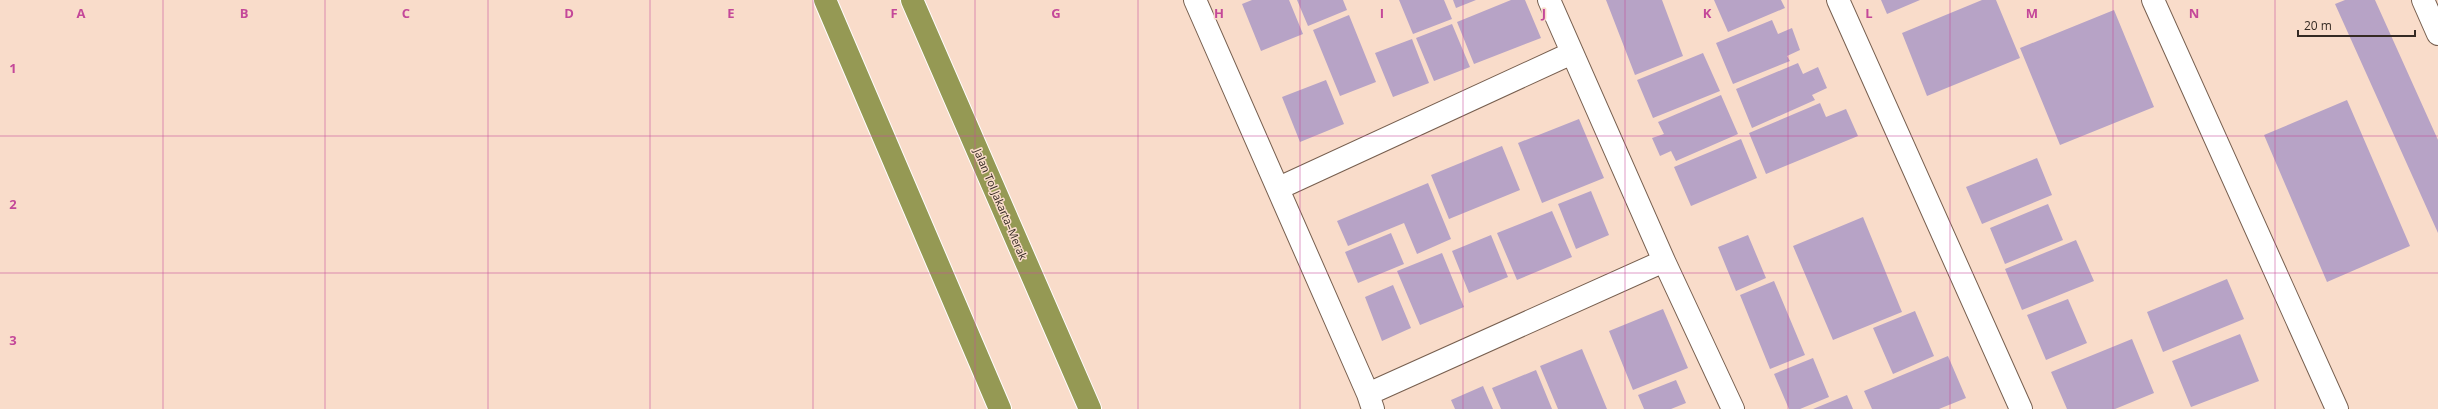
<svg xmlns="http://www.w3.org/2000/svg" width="2438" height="409" font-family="'Open Sans',sans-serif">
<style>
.building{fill:#b7a3c6}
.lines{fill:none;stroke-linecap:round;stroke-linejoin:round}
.minor-casing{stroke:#775f4f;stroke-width:24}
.highway-casing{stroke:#fff;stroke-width:24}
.minor{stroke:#fff;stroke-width:22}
.highway{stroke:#959954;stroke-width:22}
.grid{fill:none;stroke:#c44899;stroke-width:1;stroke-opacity:0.55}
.labels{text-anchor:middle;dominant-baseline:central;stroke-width:3;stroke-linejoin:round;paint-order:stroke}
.street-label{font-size:11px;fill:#352a23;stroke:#f9dcca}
.grid-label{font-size:13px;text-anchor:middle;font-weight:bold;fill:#c44899;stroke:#f9dcca;stroke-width:3;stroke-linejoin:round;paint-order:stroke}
</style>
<rect width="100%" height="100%" fill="#f9dcca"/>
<path class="building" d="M1252,0H1289L1303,34L1261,51L1242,4Z
M1297,0H1343L1347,10L1308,26Z
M1399,0H1444L1452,19L1413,34Z
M1453,0H1476L1456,8Z
M1511,0H1525L1541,38L1474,64L1457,22Z
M1606,0H1662L1683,56L1635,75Z
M1714,0H1781L1785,8L1728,32Z
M1881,0H1920L1887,14Z
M1982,0H1996L2020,58L1927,96L1902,33Z
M2345,0H2375L2438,140V233L2335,4Z
M2114,10L2154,107L2060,145L2020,48Z
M1349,15L1376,82L1340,96L1313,30Z
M1772,20L1778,34L1792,28L1800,50L1787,56L1790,61L1733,84L1716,43Z
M1452,24L1470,67L1434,81L1416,38Z
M1412,39L1429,83L1393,97L1375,53Z
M1703,53L1720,91L1653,118L1637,80Z
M1798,63L1803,74L1818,67L1827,88L1812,95L1815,100L1752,128L1736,89Z
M1326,80L1344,124L1300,142L1282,97Z
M1721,95L1738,134L1676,161L1671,151L1660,156L1652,138L1664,134L1658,122Z
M2347,100L2410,246L2327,282L2264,135Z
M1820,103L1826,117L1846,109L1858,136L1766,174L1749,133Z
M1579,119L1604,178L1542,203L1518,143Z
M1741,139L1757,178L1691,206L1674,167Z
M1502,146L1520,190L1449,219L1431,175Z
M2037,158L2052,195L1982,224L1966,187Z
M1428,183L1451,239L1417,254L1404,223L1348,246L1337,221Z
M1591,191L1609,235L1576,249L1558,204Z
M2048,204L2063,240L2005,264L1990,228Z
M1552,211L1572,257L1517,280L1497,233Z
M1863,217L1902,312L1833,340L1793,246Z
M1391,233L1404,264L1358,283L1345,252Z
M1491,235L1508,277L1469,293L1452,251Z
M1748,235L1766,278L1736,291L1718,247Z
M2076,240L2094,281L2022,310L2005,269Z
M1442,253L1464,307L1420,325L1397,271Z
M2227,279L2244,319L2163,352L2147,312Z
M1774,281L1805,355L1770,369L1740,295Z
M1393,285L1411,328L1382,341L1365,297Z
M2068,299L2087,343L2046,360L2027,315Z
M1663,309L1688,368L1633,390L1609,331Z
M1915,311L1934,356L1893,374L1873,328Z
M2240,334L2259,381L2191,407L2172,361Z
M2132,339L2154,393L2115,409H2067L2051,372Z
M1582,349L1607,409H1558L1540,366Z
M1948,356L1966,398L1939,409H1872L1864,391Z
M1813,358L1829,397L1800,409H1789L1774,374Z
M1536,370L1552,409H1501L1492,388Z
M1676,380L1686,403L1671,409H1644L1638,395Z
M1483,386L1493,409H1455L1451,400Z
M1847,395L1853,409H1813Z"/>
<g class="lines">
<defs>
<path id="minor" d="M1195,0L1368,394
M1549,0L1664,261L1733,409
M1838,0L2021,409
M2153,0L2337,409
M2423,0L2438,34
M1279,188L1572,53
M1373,409L1368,394L1664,261"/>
<path id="highway" d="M825,0L1000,409
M912,0L1090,409"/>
</defs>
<use href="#minor" class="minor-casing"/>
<use href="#highway" class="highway-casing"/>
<use href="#minor" class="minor"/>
<use href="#highway" class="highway"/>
</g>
<path class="grid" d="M163,0V409M325,0V409M488,0V409M650,0V409M813,0V409M975,0V409M1138,0V409M1300,0V409M1463,0V409M1625,0V409M1788,0V409M1950,0V409M2113,0V409M2275,0V409M0,136H2438M0,273H2438"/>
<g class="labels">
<g class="street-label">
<text transform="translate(1001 204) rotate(67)">Jalan Tol Jakarta–Merak</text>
</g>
</g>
<g class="grid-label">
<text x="81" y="18">A</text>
<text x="244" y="18">B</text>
<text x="406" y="18">C</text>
<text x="569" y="18">D</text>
<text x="731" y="18">E</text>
<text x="894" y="18">F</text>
<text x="1056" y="18">G</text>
<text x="1219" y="18">H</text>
<text x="1382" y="18">I</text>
<text x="1544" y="18">J</text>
<text x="1707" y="18">K</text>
<text x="1869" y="18">L</text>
<text x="2032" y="18">M</text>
<text x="2194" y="18">N</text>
<text x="13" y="73">1</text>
<text x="13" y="209">2</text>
<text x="13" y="345">3</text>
</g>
<path d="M2298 30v6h117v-6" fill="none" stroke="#352a23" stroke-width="2"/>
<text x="2304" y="30" font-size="12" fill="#352a23" stroke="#f9dcca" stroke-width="3" paint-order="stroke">20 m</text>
</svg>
